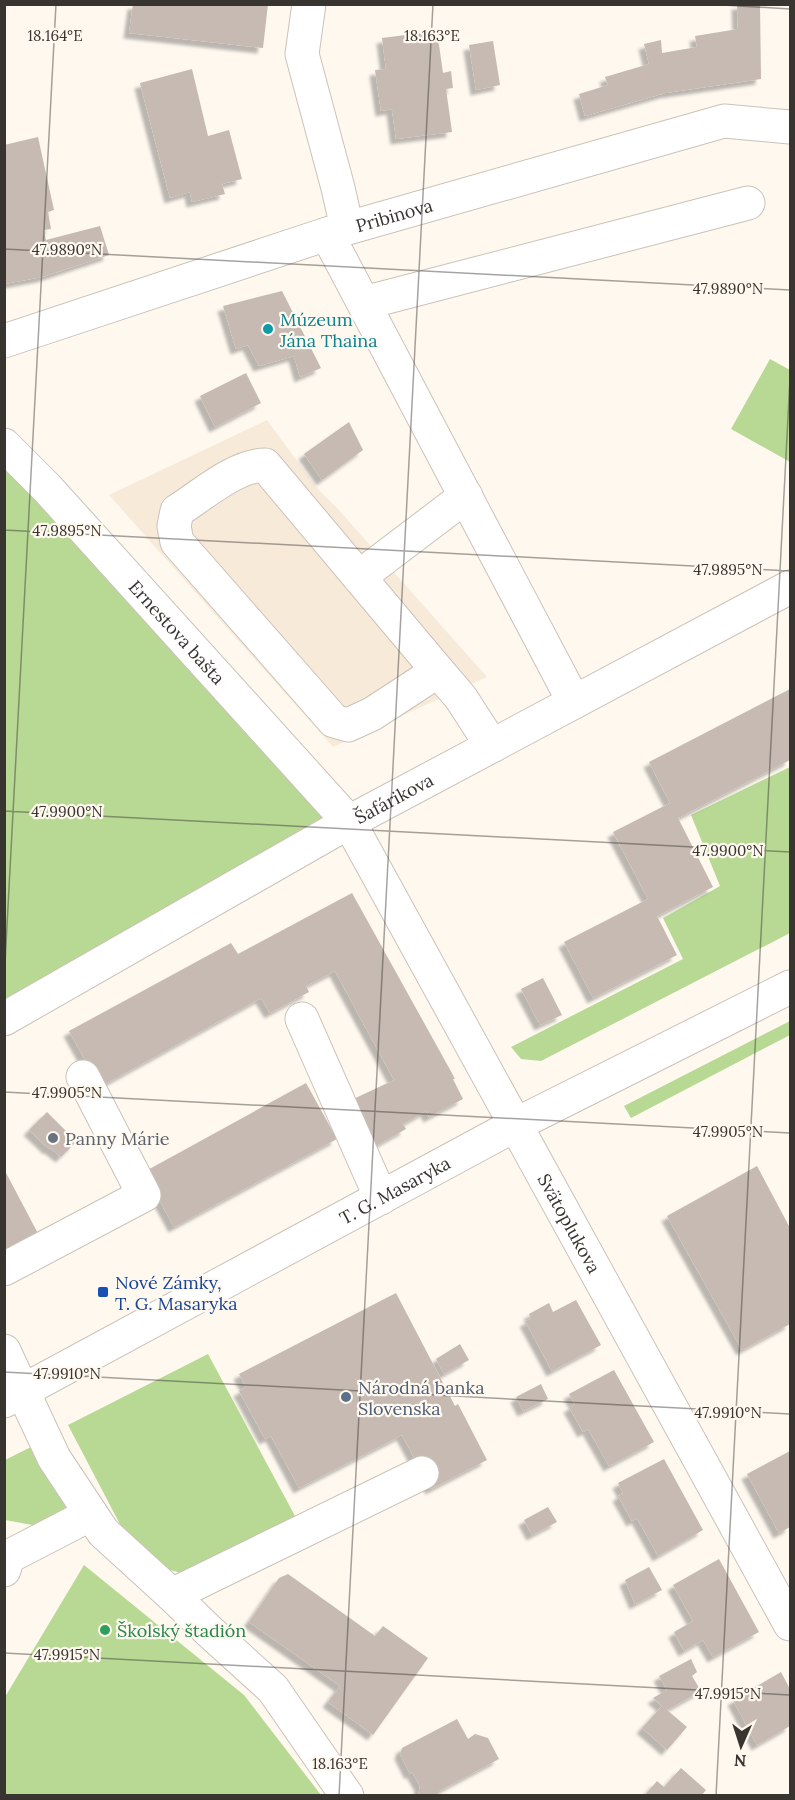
<svg xmlns="http://www.w3.org/2000/svg" width="795" height="1800" font-family="Lora,serif">
<style>
.built{fill:#f8ead9}
.green{fill:#b7d994}
.building{fill:#c6bab2;filter:url(#shadow)}
.lines{fill:none;stroke-linecap:round;stroke-linejoin:round}
.minor-casing{stroke:#cbc2b8;stroke-width:35}
.minor{stroke:#fff;stroke-width:33}
.ticks{fill:none;stroke:#383430;stroke-width:1.5;stroke-opacity:0.45}
.culture-dot{fill:#0f9aa8;stroke:#fef8ef;stroke-width:2}
.worship-dot{fill:#6b7280;stroke:#fef8ef;stroke-width:2}
.transit-dot{fill:#1a4fb4;stroke:#fef8ef;stroke-width:2}
.service-dot{fill:#5c6f8a;stroke:#fef8ef;stroke-width:2}
.leisure-dot{fill:#2e9e5b;stroke:#fef8ef;stroke-width:2}
.labels{text-anchor:middle;dominant-baseline:central;stroke-width:4.5;stroke-linejoin:round;paint-order:stroke}
.street-label{font-size:18px;fill:#383430;stroke:#fef8ef}
.culture-label{font-size:18px;fill:#0d838f;stroke:#fef8ef;text-anchor:start}
.worship-label{font-size:18px;fill:#5b616d;stroke:#fef8ef;text-anchor:start}
.transit-label{font-size:18px;fill:#164399;stroke:#fef8ef;text-anchor:start}
.service-label{font-size:18px;fill:#4e5e75;stroke:#fef8ef;text-anchor:start}
.leisure-label{font-size:18px;fill:#27864d;stroke:#fef8ef;text-anchor:start}
.ticks-label{font-size:15px;text-anchor:middle;fill:#383430;stroke:#fef8ef;stroke-width:4.5;stroke-linejoin:round;paint-order:stroke}
</style>
<defs>
<filter id="shadow"><feDropShadow dx="-5.5" dy="5.5" stdDeviation="1.5" flood-color="#0004"/></filter>
</defs>
<rect width="100%" height="100%" fill="#fef8ef"/>
<path class="built" d="M267,420L317,488L337,508L487,677L333,747L109,495Z"/>
<path class="green" d="M770,359L790,370V462L731,429Z
M4,445L349,822L4,1010Z
M790,767V933L541,1061L521,1059L511,1047L683,959L663,918L720,886L691,815Z
M790,1021V1035L631,1118L624,1106Z
M208,1354L295,1516L185,1574L166,1569L123,1530L68,1425Z
M37,1444L77,1511L38,1526L5,1520V1460Z
M84,1565L244,1695L321,1795H5V1697Z"/>
<path class="building" d="M133,4H268L263,48L129,33Z
M737,4H760L761,79L665,93L585,116L579,94L608,85L605,77L649,64L644,44L661,40L662,53L697,47L695,36L738,29Z
M437,31L443,73L451,71L453,88L446,89L452,132L396,139L392,109L381,111L375,70L386,69L382,38Z
M493,41L500,85L476,90L469,45Z
M192,69L208,136L229,130L242,179L222,184L225,194L192,202L190,192L170,198L140,83Z
M38,137L54,210L48,212L51,229L44,230L46,240L100,226L109,255L42,277L4,284V145Z
M282,291L321,368L300,377L294,356L259,366L248,345L236,349L223,306Z
M246,373L261,403L215,427L200,396Z
M349,422L363,450L322,480L304,454Z
M790,689V760L678,818L713,887L657,916L677,955L593,998L564,942L648,899L613,832L670,803L649,762Z
M352,893L453,1075L455,1079H453L463,1099L429,1117L426,1111L403,1124L406,1129L372,1148L347,1102L394,1080L335,971L306,986L309,992L270,1013L261,998L100,1087L69,1031L231,943L238,954Z
M543,978L562,1015L540,1025L521,989Z
M306,1083L337,1139L174,1227L144,1172Z
M47,1112L66,1131L64,1133L75,1143L61,1157L50,1148L49,1149L29,1130Z
M757,1166L790,1228V1324L742,1350L667,1216Z
M4,1169L43,1243L4,1262Z
M396,1293L455,1406L458,1404L487,1460L431,1489L402,1435L299,1488L271,1436L265,1439L239,1391L246,1387L239,1374Z
M576,1300L601,1345L552,1371L525,1321L531,1319L529,1314L549,1303L553,1312Z
M460,1344L469,1360L444,1374L436,1359Z
M614,1370L654,1442L609,1466L588,1429L583,1432L569,1407L575,1404L569,1394Z
M541,1384L548,1399L523,1411L516,1397Z
M790,1451V1527L779,1533L747,1474Z
M664,1459L703,1530L658,1556L637,1518L632,1521L618,1496L623,1493L618,1483Z
M548,1507L557,1522L532,1535L524,1520Z
M719,1559L759,1632L713,1657L703,1640L684,1651L674,1632L693,1621L673,1585Z
M649,1567L662,1590L635,1604L625,1580Z
M288,1574L375,1636L383,1626L428,1658L373,1735L328,1702L340,1686L249,1622L279,1578Z
M691,1659L697,1672L692,1676L701,1691L667,1710L687,1727L667,1750L642,1728L662,1706L653,1698L667,1690L659,1676Z
M781,1672L790,1689V1726L757,1745L733,1700Z
M457,1719L468,1739L475,1734L488,1738L499,1759L439,1791L438,1796H418L420,1786L412,1772L410,1774L400,1754L402,1748Z
M681,1768L706,1790L701,1796H644L657,1781L664,1787Z"/>
<g class="lines">
<defs>
<g id="minor">
<path d="M309,4L302,54L338,188L347,228"/>
<path d="M327,234L574,702"/>
<path d="M364,303L748,203"/>
<path id="s1" d="M4,341L327,234L724,121L790,127"/>
<path id="s2" d="M4,445L47,488L349,822L790,1624"/>
<path d="M359,577L466,496"/>
<path d="M438,671L372,714L348,725L334,721L177,542L174,526L177,511C201,496 236,465 265,465L438,671L461,698L492,746"/>
<path id="s3" d="M4,1019L349,822L790,587"/>
<path d="M302,1019L381,1198"/>
<path d="M4,1269L144,1195L83,1077"/>
<path d="M4,1351L54,1458L103,1532L172,1595L422,1473"/>
<path id="s4" d="M4,1401L515,1125L790,987"/>
<path d="M4,1570L8,1557L91,1514"/>
<path d="M172,1595L209,1631L273,1689L347,1796"/>
</g>
</defs>
<use href="#minor" class="minor-casing"/>
<use href="#minor" class="minor"/>
</g>
<path class="ticks" d="M706,4L790,9M4,249L790,290M4,530L790,571M4,811L790,852M4,982L56,4M4,1092L790,1133M4,1372L790,1414M4,1653L790,1695M339,1796L433,4M716,1796L790,379"/>
<circle class="culture-dot" cx="268" cy="329" r="6"/>
<circle class="worship-dot" cx="53" cy="1138" r="6"/>
<rect class="transit-dot" x="97" y="1286" width="12" height="12" rx="3"/>
<circle class="service-dot" cx="346" cy="1397" r="6"/>
<circle class="leisure-dot" cx="105" cy="1630" r="6"/>
<g class="labels">
<g class="street-label">
<text stroke="none"><textPath href="#s1" startOffset="410">Pribinova</textPath></text>
<text stroke="none"><textPath href="#s2" startOffset="255">Ernestova bašta</textPath></text>
<text stroke="none"><textPath href="#s3" startOffset="448">Šafárikova</textPath></text>
<text stroke="none"><textPath href="#s4" startOffset="444">T. G. Masaryka</textPath></text>
<text stroke="none"><textPath href="#s2" startOffset="969">Svätoplukova</textPath></text>
</g>
<g class="culture-label">
<text x="280" y="319">Múzeum<tspan x="280" dy="21">Jána Thaina</tspan></text>
</g>
<g class="worship-label">
<text x="65" y="1138">Panny Márie</text>
</g>
<g class="transit-label">
<text x="115" y="1282">Nové Zámky,<tspan x="115" dy="21">T. G. Masaryka</tspan></text>
</g>
<g class="service-label">
<text x="358" y="1387">Národná banka<tspan x="358" dy="21">Slovenska</tspan></text>
</g>
<g class="leisure-label">
<text x="117" y="1630">Školský štadión</text>
</g>
</g>
<g class="ticks-label">
<text x="55" y="41">18.164°E</text>
<text x="432" y="41">18.163°E</text>
<text x="67" y="255">47.9890°N</text>
<text x="728" y="294">47.9890°N</text>
<text x="67" y="536">47.9895°N</text>
<text x="728" y="575">47.9895°N</text>
<text x="67" y="817">47.9900°N</text>
<text x="728" y="856">47.9900°N</text>
<text x="67" y="1098">47.9905°N</text>
<text x="728" y="1137">47.9905°N</text>
<text x="67" y="1379">47.9910°N</text>
<text x="728" y="1418">47.9910°N</text>
<text x="67" y="1660">47.9915°N</text>
<text x="728" y="1699">47.9915°N</text>
<text x="340" y="1769">18.163°E</text>
</g>
<rect width="795" height="1800" fill="none" stroke="#383430" stroke-width="12"/>
<g transform="translate(741 1746) rotate(183)" stroke="#fef8ef" stroke-width="4.5" paint-order="stroke">
<path d="M0-4.5L10 22L0 15L-10 22Z" fill="#383430"/>
<text y="-9" font-size="16" font-weight="bold" text-anchor="middle" fill="#383430">N</text>
</g>
</svg>
